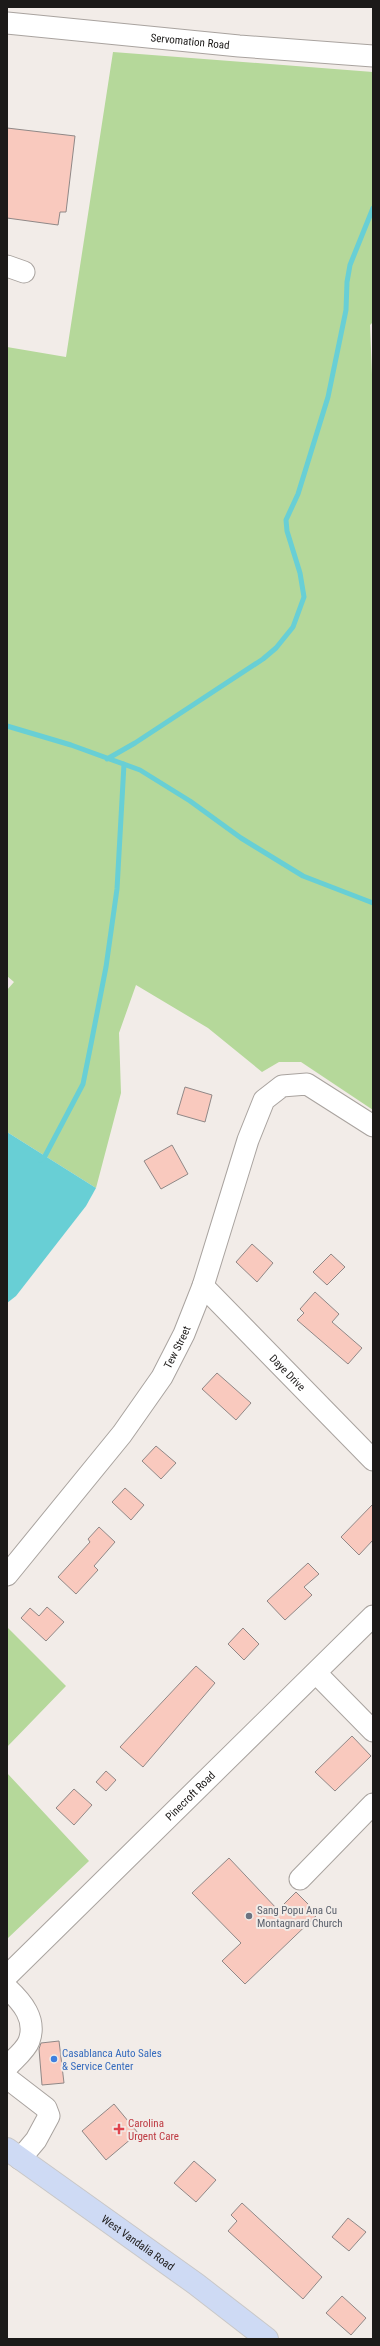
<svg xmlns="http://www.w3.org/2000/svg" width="380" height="2346" font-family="'Roboto Condensed',sans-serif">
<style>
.green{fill:#b5d89a}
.water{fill:#68cfd5}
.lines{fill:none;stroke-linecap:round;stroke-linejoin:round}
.stream{stroke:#68cfd5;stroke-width:5}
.building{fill:#f9c9be;stroke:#908887}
.minor-casing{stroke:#a9a39f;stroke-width:23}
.major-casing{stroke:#c9c8c8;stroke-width:24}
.minor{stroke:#fff;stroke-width:21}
.major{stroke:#cedaf4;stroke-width:22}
.worship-dot{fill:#6b7280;stroke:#f2ece8;stroke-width:1.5}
.shop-dot{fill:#3f7fe0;stroke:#f2ece8;stroke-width:1.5}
.health-dot{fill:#e0444e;stroke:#f2ece8;stroke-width:1.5}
.labels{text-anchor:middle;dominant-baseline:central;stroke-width:4;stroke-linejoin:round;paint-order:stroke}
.street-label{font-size:11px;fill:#1c1a19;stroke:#f2ece8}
.worship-label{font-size:11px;fill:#5b616d;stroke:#f2ece8;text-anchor:start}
.shop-label{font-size:11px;fill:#366cbe;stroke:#f2ece8;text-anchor:start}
.health-label{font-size:11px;fill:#be3a42;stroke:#f2ece8;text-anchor:start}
</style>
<rect width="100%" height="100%" fill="#f2ece8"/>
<path class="green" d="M113,52L373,72V322L370,325L373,399V1110L301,1062H279L262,1072L208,1028L136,985L119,1033L121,1093L96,1188L7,1132V990L14,982L7,976V347L66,357Z
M7,1627L66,1686L7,1747Z
M7,1773L89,1861L7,1939Z"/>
<path class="water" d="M7,1132L96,1188L86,1206L16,1296L7,1303Z"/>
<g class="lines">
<path class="stream" d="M7,726L71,745L140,770L190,801L241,838L303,876L373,903
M107,759L135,743L263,659L276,648L293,627L304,597L300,573L287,531L286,520L298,494L328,397L346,310L347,282L350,265L373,208
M40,1160L45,1156L83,1084L92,1039L106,967L117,889L124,764"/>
</g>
<path class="building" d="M7,128L75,136L66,212H60L58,225L7,218Z
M185,1087L212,1095L205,1122L177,1114Z
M172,1145L188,1174L161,1189L144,1161Z
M252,1244L273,1263L257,1282L236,1262Z
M331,1254L345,1267L327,1285L313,1272Z
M315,1292L339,1314L332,1322L362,1348L348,1364L297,1320L304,1313L300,1309Z
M217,1373L251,1403L236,1420L202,1389Z
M156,1446L176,1463L161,1479L142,1461Z
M125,1488L144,1505L131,1520L112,1502Z
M373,1504V1540L359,1555L341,1537Z
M99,1527L115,1542L94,1566L98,1570L76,1594L58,1577L90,1542L88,1539Z
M308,1563L319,1574L304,1587L312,1595L285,1620L267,1601Z
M47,1607L64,1622L46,1641L21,1618L30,1608L39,1616Z
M243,1628L259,1644L244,1660L228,1644Z
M196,1666L215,1683L143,1767L120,1747Z
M352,1736L371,1756L335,1791L315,1772Z
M106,1771L116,1780L106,1791L96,1782Z
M74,1789L92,1805L74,1825L56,1808Z
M229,1858L278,1910L296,1892L318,1914L245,1984L222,1961L241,1943L192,1893Z
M59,2041L64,2083L42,2085L39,2049L41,2043Z
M114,2104L138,2133L106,2160L82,2131Z
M194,2161L216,2180L196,2202L174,2183Z
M242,2203L322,2277L303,2299L228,2231L237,2221L231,2215Z
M348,2218L366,2232L349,2251L332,2237Z
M342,2296L366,2318L351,2335L326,2313Z"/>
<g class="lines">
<defs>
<g id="minor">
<path id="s1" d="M7,23L239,46L373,56"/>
<path d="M7,266L24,272"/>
<path id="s2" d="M203,1286L373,1460"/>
<path id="s3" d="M7,1575L122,1434L162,1377L184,1334L203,1286L248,1140L264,1100L282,1086L307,1084L373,1126"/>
<path d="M316,1673L373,1731"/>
<path d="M300,1879L373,1804"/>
<path id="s4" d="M7,1976L373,1616"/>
<path d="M7,1988C22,2002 37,2019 29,2041C26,2050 13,2060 7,2067"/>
<path d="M7,2078L46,2108L49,2116L36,2140L20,2159"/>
</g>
<g id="major">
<path id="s5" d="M7,2149L196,2284L267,2339"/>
</g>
</defs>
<use href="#minor" class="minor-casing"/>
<use href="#major" class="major-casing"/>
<use href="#minor" class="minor"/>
<use href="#major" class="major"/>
</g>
<circle class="worship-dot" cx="249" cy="1916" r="4"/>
<circle class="shop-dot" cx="54" cy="2059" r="4"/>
<path class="health-dot" d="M117 2123h4v4h4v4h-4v4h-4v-4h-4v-4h4z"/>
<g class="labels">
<g class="street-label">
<text stroke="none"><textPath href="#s1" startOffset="184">Servomation Road</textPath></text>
<text stroke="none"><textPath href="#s3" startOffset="285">Tew Street</textPath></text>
<text stroke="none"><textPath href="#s2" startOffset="121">Daye Drive</textPath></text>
<text stroke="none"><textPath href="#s4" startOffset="257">Pinecroft Road</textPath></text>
<text stroke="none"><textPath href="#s5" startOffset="161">West Vandalia Road</textPath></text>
</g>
<g class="worship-label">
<text x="257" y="1910">Sang Popu Ana Cu<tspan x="257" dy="13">Montagnard Church</tspan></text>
</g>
<g class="shop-label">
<text x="62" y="2053">Casablanca Auto Sales<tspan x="62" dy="13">&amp; Service Center</tspan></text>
</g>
<g class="health-label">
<text x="128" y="2123">Carolina<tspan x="128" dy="13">Urgent Care</tspan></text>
</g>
</g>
<rect width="380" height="2346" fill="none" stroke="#1c1a19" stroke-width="16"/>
</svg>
